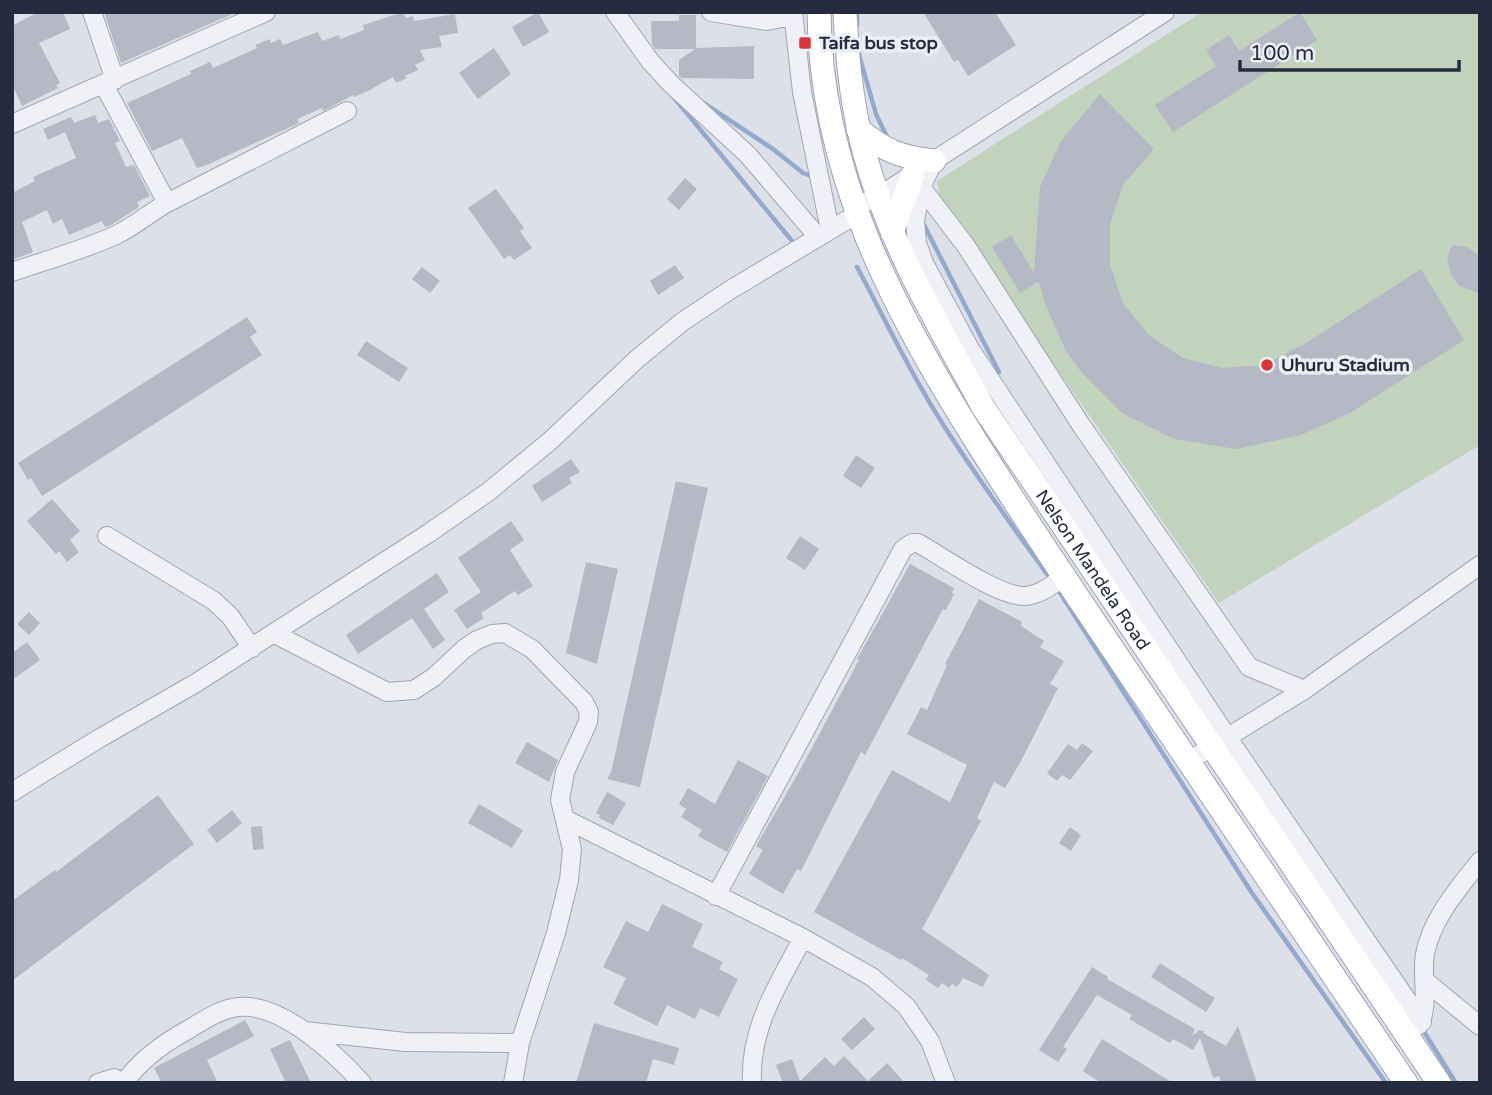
<svg xmlns="http://www.w3.org/2000/svg" width="1492" height="1095" font-family="'Varela Round',sans-serif">
<style>
.green{fill:#c1d3bd}
.lines{fill:none;stroke-linecap:round;stroke-linejoin:round}
.stream{stroke:#94aacc;stroke-width:4.5}
.building{fill:#b4b9c5}
.minor-casing{stroke:#a2a6b2;stroke-width:20}
.major-casing{stroke:#9ba3b5;stroke-width:25}
.minor{stroke:#f0f1f6;stroke-width:18}
.major{stroke:#fff;stroke-width:23}
.poi-dot{fill:#d9363e;stroke:#eceff6;stroke-width:2.5}
.labels{text-anchor:middle;dominant-baseline:central;stroke-width:7;stroke-linejoin:round;paint-order:stroke}
.poi-label{font-size:18px;font-weight:bold;fill:#252c40;stroke:#eceff6;text-anchor:start}
.street-label{font-size:18px;fill:#252c40;stroke:#eceff6}
</style>
<rect width="100%" height="100%" fill="#dde0e8"/>
<path class="green" d="M1202,12H1480V445L1219,603L939,198L937,181Z"/>
<g class="lines">
<path class="stream" d="M857,25V12
M858,51L876,114L888,139
M671,94L792,241
M702,102L773,149L803,173L814,177
M923,223L999,372L994,376
M857,267C884,317 908,369 939,418C974,474 1013,527 1052,581
M1057,588L1252,893L1386,1083
M1421,1027L1456,1083"/>
</g>
<path class="building" d="M38,12H63L70,29L39,43L60,83L56,85L58,88L22,106L12,84V26Z
M104,12H237L121,63Z
M403,12L406,18L413,16L414,21L455,14L458,33L439,36L442,47L420,50L425,60L415,65L418,70L405,76L407,78L396,83L393,77L368,91L354,97L353,95L323,111L322,108L297,119L299,123L209,164L197,168L182,138L152,151L127,103L191,74L190,71L210,62L213,68L257,48L255,45L270,39L271,43L280,39L283,45L318,32L322,41L339,35L340,39L364,30L363,25Z
M538,12L549,32L523,47L512,27Z
M923,12H995L1016,45L968,76L958,60L954,62Z
M1300,12L1317,40L1173,132L1155,105L1216,66L1206,50L1229,35L1239,51Z
M679,15H696V48L754,46V79L681,78L679,76V60L695,49H655L652,44L651,21H679Z
M494,48L511,74L478,99L459,73Z
M1100,94L1154,149L1123,185L1110,224V265L1123,303L1149,335L1183,358L1222,368L1263,365L1306,343L1421,269L1464,340L1350,413L1301,435L1236,449L1174,439L1122,413L1081,372L1066,351L1045,304L1039,281L1020,293L992,247L1011,235L1034,273L1040,187L1061,141Z
M95,115L98,123L109,119L120,141L115,143L126,167L134,165L150,196L137,202L139,207L111,225L105,227L102,221L69,235L62,219L53,224L47,210L22,222L33,252L12,260V193L35,181L33,177L76,158L65,132L48,140L43,129L71,117L74,123Z
M685,178L697,189L679,210L667,199Z
M496,189L524,228L520,231L532,248L514,260L510,255L504,259L468,208Z
M1452,245L1467,247L1478,255L1480,294L1460,286L1451,275L1447,258Z
M675,265L684,278L658,295L650,281Z
M422,267L440,281L430,293L412,279Z
M247,317L257,332L250,337L262,355L42,496L31,478L28,480L18,463Z
M366,341L408,368L399,382L357,355Z
M856,455L875,468L861,488L843,476Z
M571,459L580,472L569,478L572,483L542,502L532,486Z
M676,481L708,488L640,787L607,779L611,772Z
M52,499L80,531L70,540L79,552L67,562L59,551L56,554L27,521Z
M511,521L524,540L510,550L533,586L518,595L515,591L481,613L484,618L467,629L454,610L481,592L458,558Z
M800,536L819,549L805,570L786,558Z
M586,562L618,569L597,664L566,653Z
M910,564L954,588L952,593L954,594L946,610L943,609L865,755L861,752L801,871L797,869L783,894L749,874L763,850L756,846L800,770L859,660L857,659Z
M437,573L449,592L424,609L445,640L433,649L412,618L358,654L346,635Z
M979,599L1022,622L1021,626L1044,641L1040,647L1064,661L1050,684L1058,688L1020,763L1005,788L994,782L977,818L981,821L922,929L989,975L983,987L963,978L957,987L952,984L949,988L942,983L938,988L926,980L929,975L902,958L901,960L814,912L892,770L950,802L967,765L907,734L921,707L927,710L947,665L945,664Z
M29,612L40,623L29,635L17,624Z
M27,642L40,660L12,680V653Z
M527,742L558,760L549,782L515,763Z
M1082,743L1093,751L1070,780L1062,775L1057,781L1047,773L1068,744L1077,750Z
M738,760L768,776L727,852L698,836L702,830L681,817L686,809L679,804L688,788L715,804Z
M607,792L626,803L613,825L599,818L600,815L596,813Z
M158,795L194,844L12,981V901L55,870L56,872Z
M479,804L523,830L512,848L468,823Z
M232,810L242,823L217,843L207,830Z
M262,826L264,849L253,850L251,827Z
M1070,827L1081,835L1071,851L1059,843Z
M662,904L703,924L692,947L723,962L719,969L738,979L719,1017L700,1008L695,1019L667,1005L657,1026L613,1004L626,978L603,967L626,921L648,932Z
M1160,963L1215,998L1206,1012L1151,977Z
M1092,967L1108,977L1107,979L1195,1029L1192,1035L1198,1032L1197,1030L1204,1031L1203,1033L1226,1046L1238,1026L1257,1083H1221L1219,1076L1213,1078L1200,1038L1193,1050L1173,1039L1170,1043L1129,1019L1132,1015L1097,995L1063,1047L1067,1049L1058,1062L1039,1050Z
M864,1017L875,1029L852,1050L841,1039Z
M245,1020L254,1036L207,1060L218,1083H162L154,1068Z
M594,1023L679,1048L674,1065L653,1059L646,1083H576Z
M1102,1039L1173,1083H1101L1083,1071Z
M290,1040L311,1083H286L270,1049Z
M844,1056L868,1081L887,1063L905,1083H783L776,1065L792,1059L800,1081L825,1057L834,1066Z"/>
<g class="lines">
<defs>
<path id="minor" d="M92,12L115,80
M615,12L650,61L670,83L748,155L818,237
M711,12L767,21L793,16
M793,12L802,92L830,230
M104,85L167,203
M12,124L266,12
M934,161L921,187L915,221L917,243L924,263L970,349L1228,738L1422,1022
M921,187L966,246L1081,425L1249,667L1304,690
M855,207L879,196L1165,12
M12,272C47,260 83,250 116,235C135,226 149,213 167,203L347,111
M107,536L214,601L230,616L252,648
M275,634L387,692L414,690L434,677L464,649L477,640L492,634L505,633L532,649L584,702L589,712L588,722L565,772L560,800L572,849L569,880L556,933L520,1043L513,1083
M1189,761L1304,690L1480,565
M12,792L100,738L196,683L429,533L488,492L550,441L637,359L682,322L730,290L857,214
M565,819L803,938L872,977L906,1006L930,1041L946,1083
M716,896L903,549L912,543H918C943,557 999,597 1025,596C1040,595 1052,585 1064,577
M1424,980L1480,1026
M1419,1025C1430,1005 1421,976 1425,954C1432,918 1458,889 1480,861
M305,1031L405,1042L520,1043
M98,1083L114,1078L123,1083
M124,1083C140,1060 161,1045 184,1032C200,1023 219,1009 238,1007C280,1002 335,1053 362,1083
M752,1083C749,1029 778,984 803,938"/>
<g id="major">
<path d="M819,12C820,171 892,307 974,438C1022,515 1073,590 1124,666C1218,805 1312,944 1406,1083"/>
<path id="s1" d="M845,12C847,61 852,108 865,155C890,245 939,326 983,407L1439,1083"/>
<path d="M858,129C885,151 899,157 934,161"/>
<path d="M892,232L913,174"/>
</g>
</defs>
<use href="#minor" class="minor-casing"/>
<use href="#major" class="major-casing"/>
<use href="#minor" class="minor"/>
<use href="#major" class="major"/>
</g>
<g class="poi-dot">
<rect x="798" y="36" width="14" height="14" rx="3.5"/>
<circle cx="1267" cy="365" r="7"/>
</g>
<g class="labels">
<g class="poi-label">
<text x="819" y="43">Taifa bus stop</text>
<text x="1281" y="365">Uhuru Stadium</text>
</g>
<g class="street-label">
<text stroke="none"><textPath href="#s1" startOffset="620">Nelson Mandela Road</textPath></text>
</g>
</g>
<rect width="1492" height="1095" fill="none" stroke="#252c40" stroke-width="28"/>
<path d="M1240 60v10h219v-10" fill="none" stroke="#252c40" stroke-width="3.5"/>
<text x="1250" y="60" font-size="21" fill="#252c40" stroke="#eceff6" stroke-width="5" paint-order="stroke">100 m</text>
</svg>
